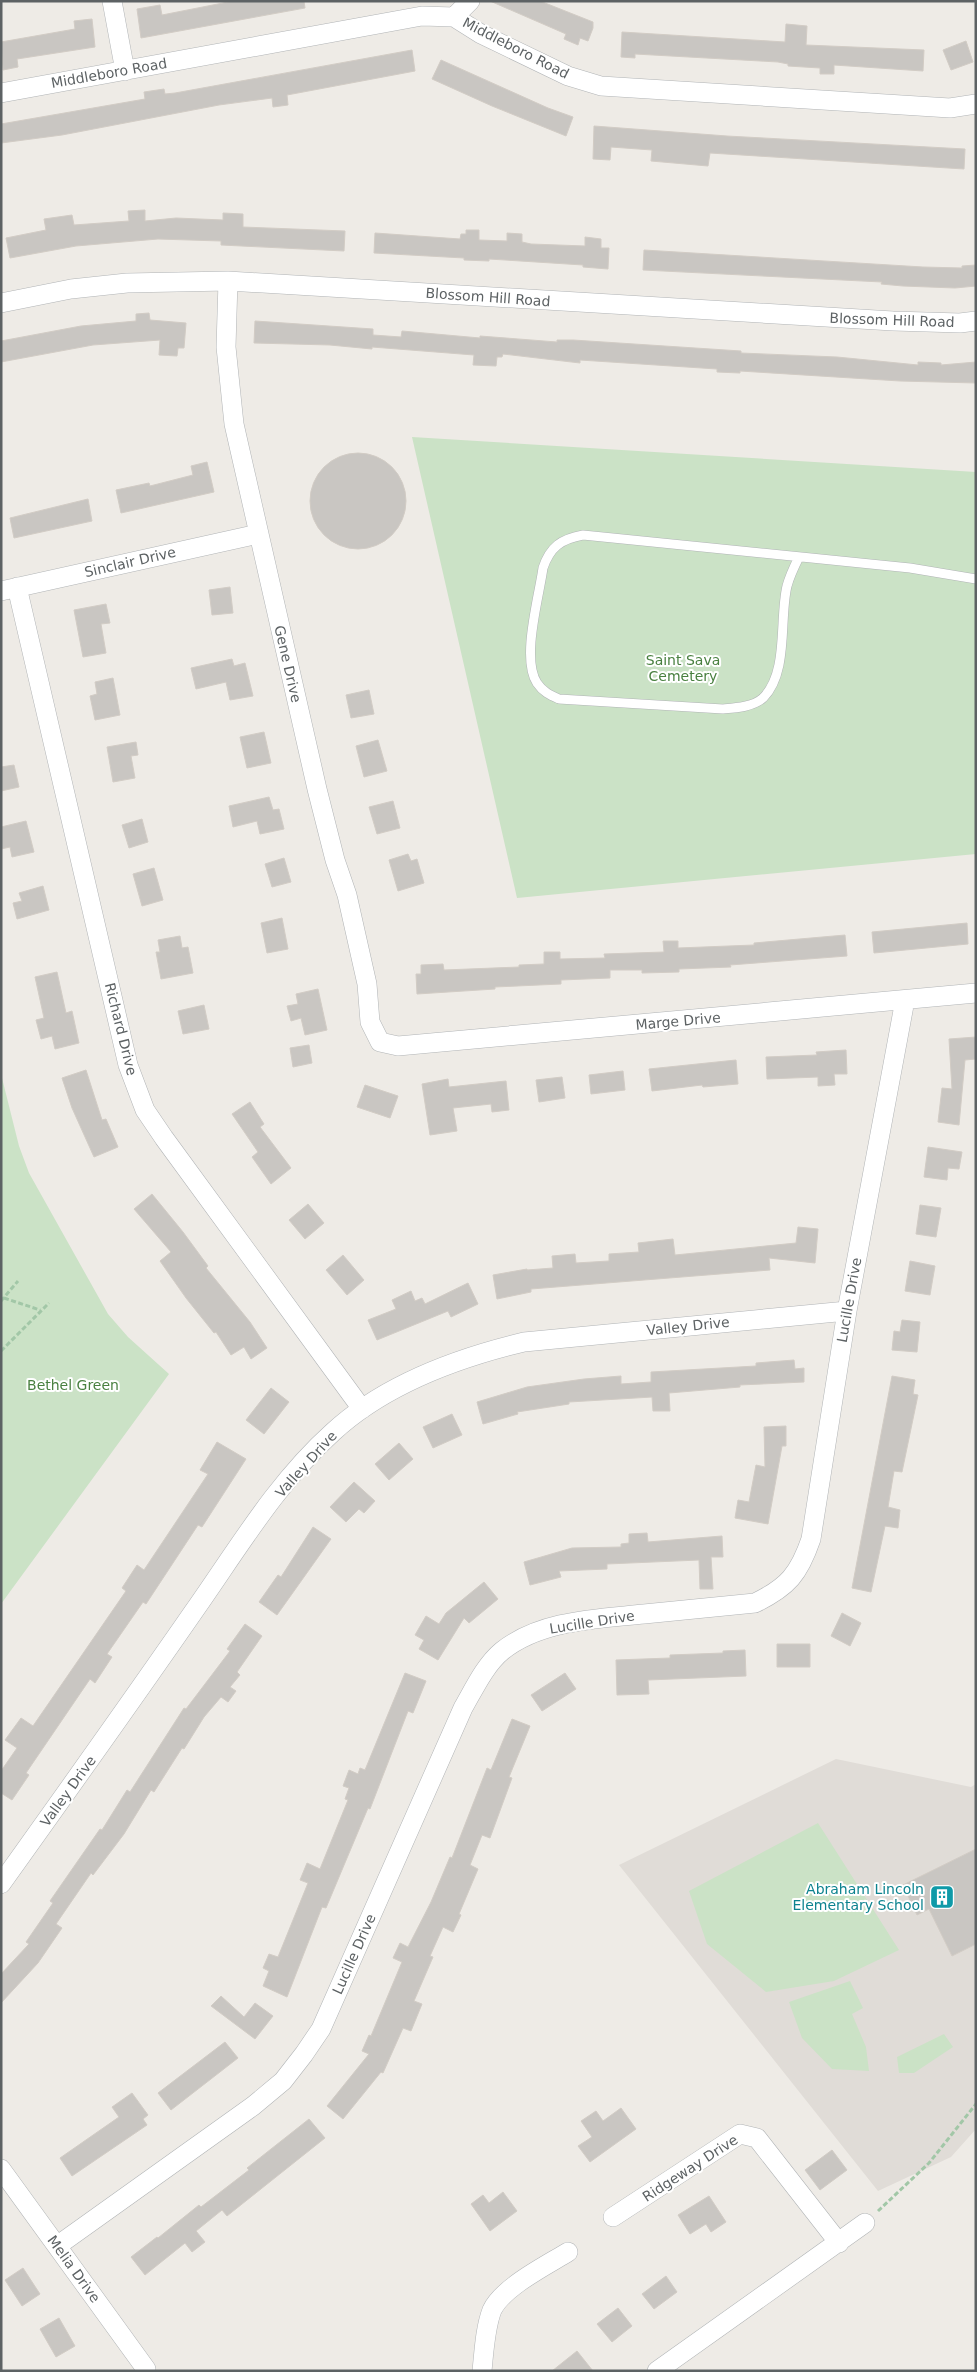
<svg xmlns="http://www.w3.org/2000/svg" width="977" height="2372" font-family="'DejaVu Sans',sans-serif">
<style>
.education{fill:#e0dcd7}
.green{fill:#cbe2c6}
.building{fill:#c9c6c2;stroke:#d2ccc5}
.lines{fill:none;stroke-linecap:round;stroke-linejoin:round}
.service-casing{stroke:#b1b4b6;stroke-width:10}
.minor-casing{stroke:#b1b4b6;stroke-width:20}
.path{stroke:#a2c7a7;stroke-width:3;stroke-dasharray:5 2.5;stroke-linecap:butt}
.service{stroke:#fff;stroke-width:9}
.minor{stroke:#fff;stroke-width:19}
.labels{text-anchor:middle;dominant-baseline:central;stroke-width:4;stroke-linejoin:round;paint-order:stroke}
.street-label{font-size:14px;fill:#5d6264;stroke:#fff}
.park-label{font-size:14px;fill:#498040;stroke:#fff}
.culture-label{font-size:14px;fill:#0d838f;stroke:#fff;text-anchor:end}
</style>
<rect width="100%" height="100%" fill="#eeebe6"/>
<path class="education" d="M836,1759L971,1787L976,1784V2129L951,2157L878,2191L619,1865Z"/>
<path class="green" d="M412,437L976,472V854L517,898Z
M1,1074L19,1146L29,1173L108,1314L128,1337L169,1374L1,1604Z
M818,1823L899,1950L834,1981L766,1992L707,1944L689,1891Z
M850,1981L863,2008L852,2014L866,2047L869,2071L832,2069L802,2038L789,2002Z
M944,2034L953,2047L914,2073H899L897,2057Z"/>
<path class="building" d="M233,1H304L305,8L141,38L137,9L160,5L162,15Z
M490,1H540L593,22V28L588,41L580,38L578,45L564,39L566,34Z
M92,19L95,47L17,59L18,67L3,70L1,42L75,29L74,21Z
M786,24L807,26L806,45L924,50L923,71L834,65V74H820V68L788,66V64L778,62L635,54V58L621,57L622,32L785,42Z
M966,41L973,62L951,70L943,50Z
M412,50L415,71L287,95L288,105L273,107L272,98L219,105L62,135L1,143V124L145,99L144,92L164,89L165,94L175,93Z
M441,60L548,108L573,117L566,136L492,106L432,79Z
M594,126L727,136L965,149L964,169L710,153L708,166L651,161L652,150L611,147L610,160L593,159Z
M145,210V221L176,218L223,220V213L243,214V227L345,231L344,251L221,245V241L158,239L76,246L10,258L6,238L46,230L44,219L72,215L74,225L129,221L128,211Z
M466,230H479V240L507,241V233L522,234V242L531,244L585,246V237L601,239V248H609L608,269L583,267V265L489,259V261L464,260V258L374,253L375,233L460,239L461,234H466Z
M644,250L923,267L962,268V266L976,265V286L955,288L903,286L881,284L882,282L643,270Z
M149,313L150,320L186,323L184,348H178L177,356L159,355L160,340L93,345L1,362V341L81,326L136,321V314Z
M255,321L373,329V335L401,337L402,331L480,338V336L557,342V340H573L741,351V353L837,357L918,365V362L941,363V365L976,362V383L900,381L740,371V373L717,372V369L580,360V363L503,354L502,357H497L496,366L473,365L474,355L372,347V349L330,345L254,343Z
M310 501a48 48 0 1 1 96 0a48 48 0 1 1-96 0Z
M207,462L214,492L121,513L116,490L149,483L150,486L193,475L191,466Z
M88,499L92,521L14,538L10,518Z
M230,587L233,613L212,615L209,590Z
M106,604L110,623L101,624L106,653L83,657L74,610Z
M232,659L234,666L245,663L253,696L230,700L226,682L196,689L191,668Z
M113,678L120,715L95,720L90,696L97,694L95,682Z
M369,690L374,714L351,718L346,695Z
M264,732L271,763L247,768L240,737Z
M378,740L387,771L364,777L356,746Z
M136,742L138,755L131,756L135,778L113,782L107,747Z
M14,765L19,787L1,791V767Z
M269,797L273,810L279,809L284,829L260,834L257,821L233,827L229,806Z
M393,801L400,828L377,834L369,807Z
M142,819L148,842L129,848L122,825Z
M26,821L34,852L12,857L10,847L1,849V827Z
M408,854L411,861L417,859L424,883L398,891L389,860Z
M284,858L291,882L272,887L265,864Z
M154,868L163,900L142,906L133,874Z
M43,886L49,910L17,919L13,903L22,901L19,893Z
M282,918L288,949L267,953L261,923Z
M967,923L968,944L874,953L872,932Z
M845,935L847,956L730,965L731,967L679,969V972L642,973V970H610V978L561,980V984L495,987V989L417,994L416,974H421V965L443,964L444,970L519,967V965L544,964V952H560V959L605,958L604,954L664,952L663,941H678V948L754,945V943Z
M180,936L182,948L188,947L193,973L161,979L156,952H160L158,940Z
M57,972L66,1013L72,1011L79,1043L55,1049L52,1036L41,1039L36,1020L44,1018L35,977Z
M318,989L327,1030L305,1035L301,1018L291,1021L287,1006L298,1004L296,994Z
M204,1005L209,1029L183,1034L178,1011Z
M976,1037V1059L965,1060L959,1125L938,1122L942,1088L952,1089L949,1039Z
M309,1045L312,1063L293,1067L290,1048Z
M846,1050L847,1074H834L835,1085L818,1086V1077L767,1079L766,1057L817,1055L816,1052Z
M736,1060L738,1084L703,1087L702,1085L652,1091L649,1069Z
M86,1070L102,1120L106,1119L118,1147L94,1157L72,1108L62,1078Z
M623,1071L625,1090L591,1094L589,1075Z
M562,1077L565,1098L539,1102L536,1080Z
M448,1079L449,1087L506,1081L509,1110L492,1112L491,1104L453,1108L457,1131L430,1135L422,1084Z
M365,1085L398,1096L390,1118L357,1107Z
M250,1102L264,1124L260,1127L291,1168L271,1184L252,1157L258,1152L232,1114Z
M928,1147L962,1152L959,1169L948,1168L947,1180L924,1177Z
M152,1194L183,1232L208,1266L206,1268L250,1322L267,1348L251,1359L244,1347L231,1355L216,1332L214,1333L186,1298L160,1261L171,1252L134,1209Z
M308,1204L324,1223L305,1239L289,1220Z
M920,1205L941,1208L936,1237L916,1234Z
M798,1227L818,1229L815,1263L769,1258L770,1270L531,1289V1292L497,1299L493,1275L527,1269V1270L553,1268L552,1256L575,1254L576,1263L609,1261V1254L639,1252L638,1243L673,1239L675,1255L796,1243Z
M343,1255L364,1280L347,1295L326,1270Z
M910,1261L935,1266L930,1295L905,1291Z
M468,1283L478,1304L451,1317L448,1311L377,1340L368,1320L396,1309L392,1300L411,1291L415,1301L422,1298L425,1304Z
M902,1320L920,1322L917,1352L892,1350L894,1331L900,1332Z
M794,1360L795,1369L804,1368V1382L740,1385V1387L669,1393L670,1411H653L652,1397L569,1402V1404L517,1412L518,1414L483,1424L477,1402L527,1387L584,1379L621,1376V1384L651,1382V1372L756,1366V1363Z
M892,1376L915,1380L913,1394L918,1395L902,1472L894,1471L888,1507L900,1510L898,1528L885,1526L871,1592L852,1588Z
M271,1388L289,1402L264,1434L246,1420Z
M452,1414L462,1435L433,1448L423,1427Z
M786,1426V1446H782L768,1524L735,1518L738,1500L749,1502L756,1465L765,1467L764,1427Z
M217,1442L246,1459L202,1527L198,1525L146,1604L143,1602L107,1654L112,1657L95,1683L90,1679L26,1773L29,1775L12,1800L1,1793V1771L17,1748L5,1740L21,1718L33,1726L126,1591L122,1588L137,1565L144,1570L208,1474L200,1470Z
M399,1443L413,1459L389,1480L375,1464Z
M354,1482L375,1501L364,1513L359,1509L346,1522L330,1507Z
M313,1527L331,1539L277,1615L259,1602L278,1575L281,1577Z
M647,1533L648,1542L722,1536L723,1557H711L713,1589H700L699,1560L607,1564V1569L559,1571L561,1577L530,1585L524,1562L572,1548L621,1547V1544L629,1543V1534Z
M484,1582L498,1599L469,1623L464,1618L438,1660L419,1649L424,1640L415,1635L426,1616L439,1624L446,1613Z
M842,1613L861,1623L850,1646L831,1636Z
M245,1624L262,1636L237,1672L240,1675L230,1687L236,1691L228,1702L221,1697L204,1717L184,1749L182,1748L154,1792L151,1790L124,1834L93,1875L91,1873L56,1924L62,1928L38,1963L1,2003V1974L29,1944L26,1942L53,1903L50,1901L100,1829L102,1830L127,1790L130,1792L184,1708L186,1709L230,1651L227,1649Z
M777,1644H810V1667H777Z
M745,1650L746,1676L648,1680L649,1694L617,1695L616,1660L670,1658V1655L723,1653V1651Z
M405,1673L426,1681L413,1713L408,1711L370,1809L368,1808L326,1908L322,1907L287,1997L263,1986L269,1971L263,1968L269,1954L278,1957L308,1883L300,1880L307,1863L320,1869L348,1800L345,1799L349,1788L343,1786L349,1770L358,1774L360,1768L365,1770Z
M565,1673L576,1689L542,1711L531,1695Z
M512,1719L530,1726L509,1777L512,1778L490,1838L482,1835L470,1865L478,1869L459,1914L461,1915L453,1932L443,1927L430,1956L433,1957L414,2001L422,2004L411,2031L403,2028L383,2073L381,2072L343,2119L327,2106L369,2054L362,2051L369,2035L371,2036L402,1962L393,1958L400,1943L408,1947L431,1902L450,1857L452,1858L487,1768L491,1770Z
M976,1849V1944L952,1956L929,1909L917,1915L903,1885Z
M221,1996L244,2017L255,2003L273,2016L255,2039L211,2006Z
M225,2042L238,2058L171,2110L158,2093Z
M132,2093L148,2115L143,2119L147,2125L72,2176L60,2158L119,2117L112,2107Z
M621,2108L636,2129L590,2162L578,2146L592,2137L581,2121L596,2111L603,2121Z
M309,2119L325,2138L227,2216L222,2210L196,2231L205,2242L192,2252L185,2243L145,2275L131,2257L157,2237L158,2238L199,2205L201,2207L249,2170L247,2168Z
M832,2150L847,2170L820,2190L805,2170Z
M503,2192L517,2211L490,2231L471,2204L483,2195L489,2203Z
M709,2196L726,2222L711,2232L706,2224L690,2234L678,2215Z
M23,2268L40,2294L22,2306L5,2280Z
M666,2276L677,2292L654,2309L642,2294Z
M618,2308L632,2326L612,2342L597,2324Z
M59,2318L75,2346L56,2357L40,2329Z
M577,2351L593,2371H552Z"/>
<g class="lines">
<defs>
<path id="service" d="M799,557C794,567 790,575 787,586C779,619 789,672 763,698C753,707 735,708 723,709L559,699C550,695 543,692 537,683C521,659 539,597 543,568C550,547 561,539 583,535L910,568L976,579"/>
<path id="minor" d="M112,1L125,71
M454,17L470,1
M1,93L422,16L454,17L481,34L568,76L601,86L950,108L976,104
M228,281L226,347L234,424L317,789L335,860L347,895L367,984L370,1022L380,1042L398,1046L976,993
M1,303L71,289L127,283L228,281L893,321L960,323L976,321
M17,587L128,1065L145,1110L164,1138L362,1409
M1,591L258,534
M1,1884C66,1793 131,1702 194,1611C237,1550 277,1482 333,1432C385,1384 457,1358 524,1342L847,1311
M1,2169L146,2369
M613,2217L740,2134L757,2138L839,2243
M57,2246L253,2106L283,2081L304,2054L321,2029L463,1708C474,1689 485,1665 502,1651C541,1620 597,1619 644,1614C681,1610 718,1607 755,1603C788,1587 799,1574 811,1539L847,1311L905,1000
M482,2371C484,2352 485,2328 492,2310C503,2287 547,2265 568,2252
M657,2371L865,2223"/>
</defs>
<use href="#service" class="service-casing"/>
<use href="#minor" class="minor-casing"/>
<path class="path" d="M4,1298L40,1310
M1,1301L18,1281
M1,1351L49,1303
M878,2211L929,2163L976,2104"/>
<use href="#service" class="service"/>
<use href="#minor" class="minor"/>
</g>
<defs>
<symbol id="building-square" viewBox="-11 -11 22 22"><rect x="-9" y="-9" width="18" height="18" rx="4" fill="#0f9aa8" stroke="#fff"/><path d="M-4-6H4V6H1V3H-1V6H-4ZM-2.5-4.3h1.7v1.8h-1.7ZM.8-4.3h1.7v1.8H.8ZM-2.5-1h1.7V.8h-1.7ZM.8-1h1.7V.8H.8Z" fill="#fff"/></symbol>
</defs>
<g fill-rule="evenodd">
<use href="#building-square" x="928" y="1883" width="28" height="28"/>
</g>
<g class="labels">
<g class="street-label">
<text transform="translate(516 48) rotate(27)">Middleboro Road</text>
<text transform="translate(109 73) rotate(-10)">Middleboro Road</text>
<text transform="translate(488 297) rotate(4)">Blossom Hill Road</text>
<text transform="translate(892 320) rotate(2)">Blossom Hill Road</text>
<text transform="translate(130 562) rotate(-13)">Sinclair Drive</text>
<text transform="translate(288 664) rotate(77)">Gene Drive</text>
<text transform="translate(678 1021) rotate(-5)">Marge Drive</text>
<text transform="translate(121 1029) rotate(76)">Richard Drive</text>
<text transform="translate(849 1300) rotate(-80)">Lucille Drive</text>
<text transform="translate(688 1326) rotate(-6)">Valley Drive</text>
<text transform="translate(306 1464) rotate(-48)">Valley Drive</text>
<text transform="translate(592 1622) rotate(-9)">Lucille Drive</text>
<text transform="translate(68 1791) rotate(-54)">Valley Drive</text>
<text transform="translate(354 1954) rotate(-66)">Lucille Drive</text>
<text transform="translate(690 2168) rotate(-33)">Ridgeway Drive</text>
<text transform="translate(74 2269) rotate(54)">Melia Drive</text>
</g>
<g class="park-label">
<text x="683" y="660">Saint Sava<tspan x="683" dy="16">Cemetery</tspan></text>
<text x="73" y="1385">Bethel Green</text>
</g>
<g class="culture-label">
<text x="924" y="1889">Abraham Lincoln<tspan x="924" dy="16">Elementary School</tspan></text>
</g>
</g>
<rect width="977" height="2372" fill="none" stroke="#5d6264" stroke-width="5"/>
</svg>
